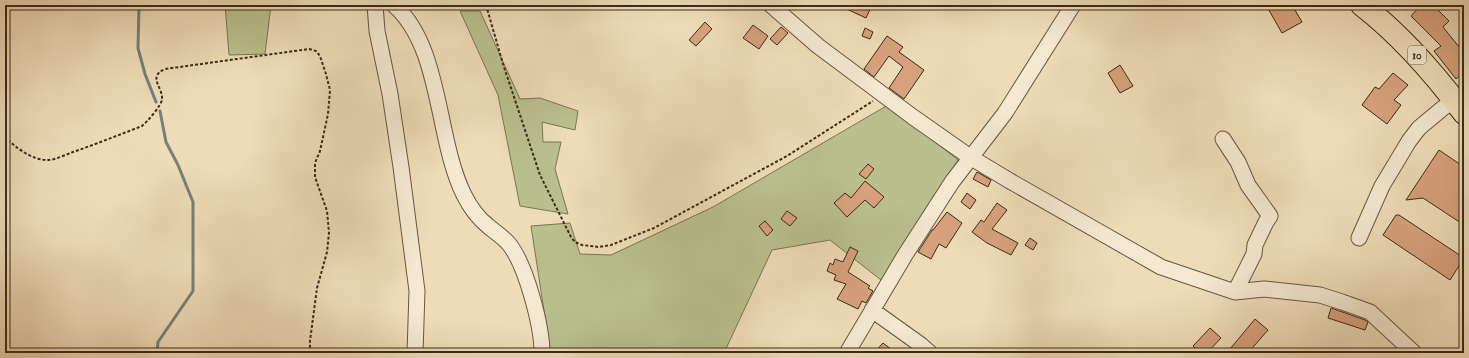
<svg xmlns="http://www.w3.org/2000/svg" width="1469" height="358" font-family="'IM FELL Double Pica',serif">
<style>
.green{fill:#b9c08e;stroke:#7a7552}
.lines{fill:none;stroke-linecap:round;stroke-linejoin:round}
.stream{stroke:#768079;stroke-width:3}
.building{fill:#d7a17d;stroke:#3b2a17}
.minor-casing{stroke:#68563f;stroke-width:17}
.highway-casing{stroke:#3b2a17;stroke-width:24}
.path{stroke:#3b2a17;stroke-width:2;stroke-dasharray:3 2;stroke-linecap:butt}
.minor{stroke:#f4e8d1;stroke-width:15}
.highway{stroke:#eedcb8;stroke-width:22}
.labels{text-anchor:middle;dominant-baseline:central;stroke-width:3.5;stroke-linejoin:round;paint-order:stroke}
.shield{fill:#f4e8d1;stroke:#72634f;stroke-width:1}
.shield-label{font-size:11px;font-weight:bold;fill:#3b2a17}
</style>
<rect width="100%" height="100%" fill="#eedcb8"/>
<filter id="stains"><feTurbulence type="fractalNoise" baseFrequency=".005" numOctaves="4"/><feColorMatrix values="0 0 0 0 .2 0 0 0 0 .09 0 0 0 0 .02 0 0 0 .5 -.17"/></filter>
<radialGradient id="worn" r=".72"><stop offset=".6" stop-color="#630" stop-opacity="0"/><stop offset="1" stop-color="#630" stop-opacity=".3"/></radialGradient>
<path class="green" d="M225,5H271L265,54L229,55Z
M460,11H480L520,99L540,98L578,111L575,130L542,122L543,142H561L555,169L568,214L520,206L498,95Z
M888,105L958,160L881,280L830,240L772,250L724,353H546L549,343L531,226L570,223L580,254L611,255L713,207Z"/>
<g class="lines">
<path class="stream" d="M139,5L138,48L145,74L156,102
M157,353L158,342L193,291V202L178,165L166,142L160,111"/>
</g>
<path class="building" d="M838,5H872L866,18Z
M1266,5H1292L1302,22L1282,33Z
M1421,5H1433L1449,21L1443,27L1464,53V72L1456,79L1434,51L1441,46L1411,16Z
M705,22L712,29L696,46L689,40Z
M753,25L768,36L759,49L743,38Z
M781,27L788,33L777,45L770,39Z
M865,28L873,32L870,39L862,36Z
M887,36L903,47L899,52L924,70L904,99L889,88L903,67L889,56L874,77L864,69Z
M1120,65L1133,86L1120,93L1108,73Z
M1393,73L1408,85L1394,100L1401,105L1387,124L1362,105L1375,87L1379,89Z
M1439,150L1464,167V225L1423,198L1406,200Z
M868,164L874,169L866,179L859,174Z
M977,172L991,180L988,187L973,179Z
M865,181L884,197L874,208L865,200L847,217L834,203L845,193L851,198Z
M967,193L976,200L970,209L961,202Z
M997,203L1007,210L992,229L1018,243L1011,255L987,243L972,232L981,220L984,222Z
M787,211L797,218L790,226L781,219Z
M947,212L962,223L946,248L939,244L931,259L918,252L932,230H933Z
M1396,215H1399L1464,258L1450,280L1383,235Z
M765,221L773,230L767,236L759,226Z
M1030,238L1037,243L1033,250L1025,245Z
M850,247L858,251L848,272L870,286L868,288L873,291L866,303L862,301L858,309L837,299L846,284L834,280L836,275L827,271L830,263L833,265L835,259L843,262Z
M1331,308L1365,320L1368,322L1365,330L1328,318Z
M1255,319L1268,330L1248,353H1235L1230,349Z
M1210,328L1221,338L1207,353H1201L1193,346Z
M883,343L896,353H874Z"/>
<g class="lines">
<defs>
<path id="minor" d="M375,5L377,31L390,94L401,167L417,291L415,353
M394,5C442,47 436,139 464,195C470,207 478,218 488,226C495,232 503,237 509,244C526,265 542,326 542,353
M771,5L818,46L913,117L970,157L1010,181L1161,267L1235,292L1264,289L1320,295L1342,302L1370,312L1414,353
M1223,139L1238,162L1248,185L1270,216L1266,222L1255,245L1254,254L1235,292
M1359,238L1382,186L1409,141L1419,128L1443,108L1461,96
M872,310L921,345L930,353
M847,353L905,255L952,182L1005,113L1073,5"/>
<path id="highway" d="M1362,5C1402,36 1434,73 1464,113"/>
</defs>
<use href="#minor" class="minor-casing"/>
<use href="#highway" class="highway-casing"/>
<path class="path" d="M486,5L503,64L540,175L571,237L575,242L582,245L599,247L611,245L654,228L787,156L873,101
M5,136C14,147 32,160 47,160C55,160 65,155 73,152C96,144 119,135 142,126C147,122 162,105 162,99C163,87 147,77 165,69L309,49L316,51L320,56L326,74L330,90L328,114L320,151L315,163V177L327,211L329,233L327,252L317,288L310,341V353"/>
<use href="#minor" class="minor"/>
<use href="#highway" class="highway"/>
</g>
<g class="labels">
<rect class="shield" x="1408" y="46" width="18" height="18" rx="3"/>
<g class="shield-label">
<text x="1417" y="55">10</text>
</g>
</g>
<rect width="1469" height="358" fill="none" stroke="#eedcb8" stroke-width="20"/>
<rect x="6" y="6" width="1457" height="346" fill="none" stroke="#3b2a17" stroke-width="2"/>
<rect x="10" y="10" width="1449" height="338" fill="none" stroke="#3b2a17"/>
<rect width="100%" height="100%" filter="url(#stains)"/>
<rect width="100%" height="100%" fill="url(#worn)"/>
</svg>
